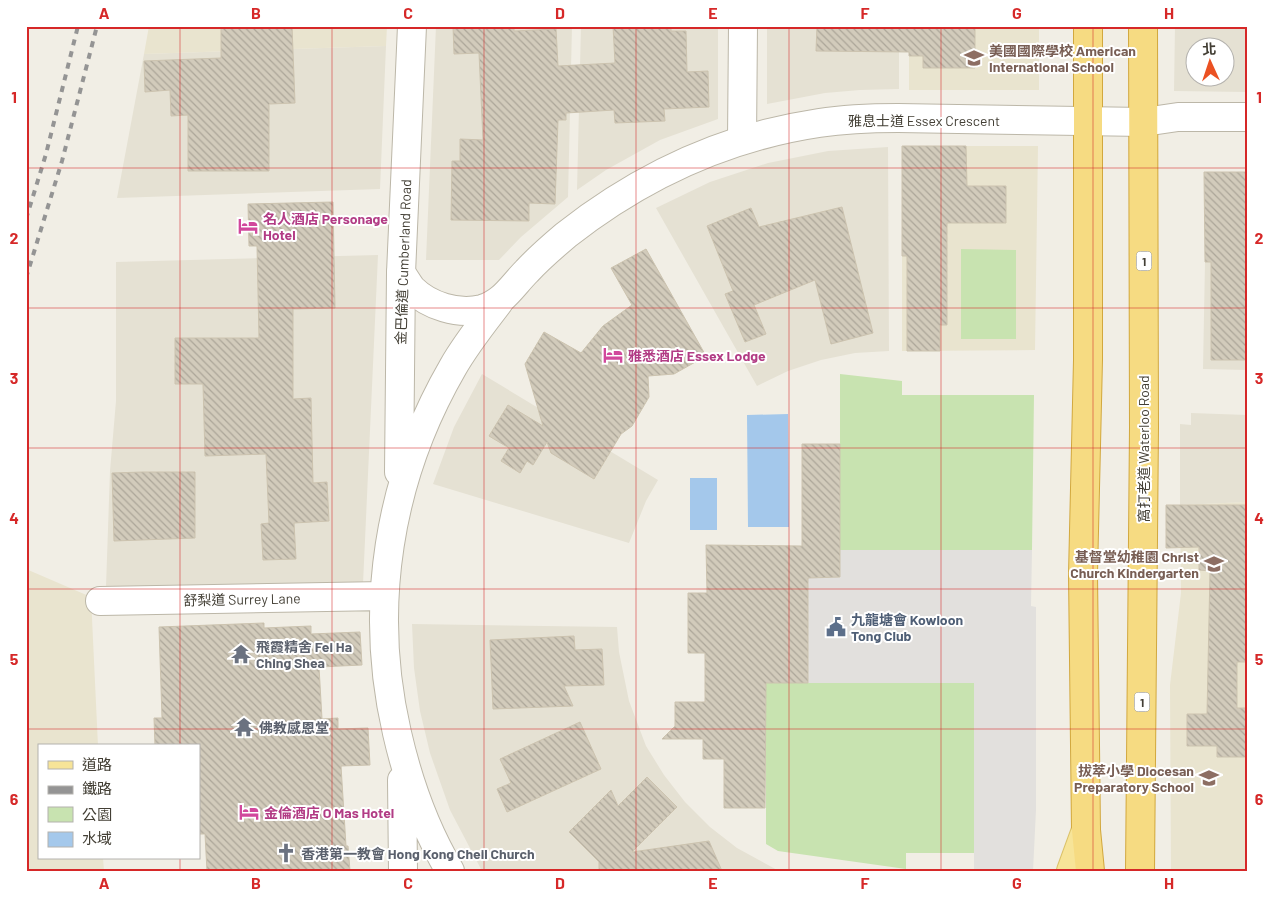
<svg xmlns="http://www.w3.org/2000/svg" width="1273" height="897" font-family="Barlow,'Noto Sans TC',sans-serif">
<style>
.residential{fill:#e5e1d3;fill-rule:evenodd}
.education{fill:#e9e4cf}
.park{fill:#c8e3b0}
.parking{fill:#e2e0dd}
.water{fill:#a4c8eb}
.building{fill:url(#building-back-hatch);stroke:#ccc3af}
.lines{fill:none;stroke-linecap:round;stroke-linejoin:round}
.minor-casing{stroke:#bcb7a8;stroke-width:30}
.tertiary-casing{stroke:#bcb7a8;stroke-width:30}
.primary-casing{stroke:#dbc269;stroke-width:30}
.trunk-casing{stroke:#d2a83e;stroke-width:30}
.minor{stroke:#fff;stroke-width:28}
.tertiary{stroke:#fff;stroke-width:28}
.primary{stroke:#f7e498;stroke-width:28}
.trunk{stroke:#f6db82;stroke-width:28}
.rail{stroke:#949494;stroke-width:4;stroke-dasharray:6 6;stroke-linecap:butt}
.grid{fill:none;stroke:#d62828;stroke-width:1;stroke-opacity:0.55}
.labels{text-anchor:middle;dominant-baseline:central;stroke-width:4;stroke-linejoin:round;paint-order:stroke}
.shield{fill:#fff;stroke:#7b7972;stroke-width:1}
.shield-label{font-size:12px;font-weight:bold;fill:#433f35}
.education-label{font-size:14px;font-weight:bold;fill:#785e54;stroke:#fff;text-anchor:end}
.street-label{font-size:14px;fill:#433f35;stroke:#fff}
.hotel-label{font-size:14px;font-weight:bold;fill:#b23c85;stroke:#fff;text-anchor:start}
.service-label{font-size:14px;font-weight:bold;fill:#4e5e75;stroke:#fff;text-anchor:start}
.worship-label{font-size:14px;font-weight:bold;fill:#5b616d;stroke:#fff;text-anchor:start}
.neatline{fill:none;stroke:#d62828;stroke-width:2}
.grid-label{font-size:16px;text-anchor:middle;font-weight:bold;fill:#d62828}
</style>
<defs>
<pattern id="building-back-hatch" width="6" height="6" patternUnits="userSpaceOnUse" patternTransform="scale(1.25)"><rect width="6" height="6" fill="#d2cbbb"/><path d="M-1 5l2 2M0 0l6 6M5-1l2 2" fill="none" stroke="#aca699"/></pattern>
</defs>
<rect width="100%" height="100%" fill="#f1eee5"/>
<path class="residential" d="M436,26H572L568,197L521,237L499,260H426Z
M581,26H718V119L660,140L606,170L577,190Z
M767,26H899V89L860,90L825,93L767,104Z
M1175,26H1247V92L1174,91ZM1196,48H1226V78H1196Z
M386,46L380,189L117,198L144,54Z
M888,147L889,351L855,353L821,360L788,371L757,386L656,208L710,182L768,163L828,151Z
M378,255L363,584L106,587L110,471L116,401V262Z
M1205,262H1247V370L1203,369Z
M482,374L658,480L646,501L629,543L433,484L454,427Z
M1191,413L1247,415V502L1180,505V424L1191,425Z
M412,624L617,627L619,652L629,701L646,746L664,775L685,802L710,827L737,848L779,871H482L450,810L430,753L420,711L414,668Z"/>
<path class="education" d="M149,26H387L386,46L144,54Z
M909,26H1039V90H909Z
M902,146H1038L1035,350L902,351Z
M1247,502V871H1171L1170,685L1181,593L1180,505Z
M26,569L91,597L98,746H39V858H103L104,871H26Z"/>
<path class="park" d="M961,249L1016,250V339H961Z
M840,374L902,381V395H1034L1032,550H840Z
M766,683H974V853H906V869L778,851L766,844Z"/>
<path class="parking" d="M840,550H1032L1031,606L1036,607V810L1033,871H974V683H808V578L840,577Z"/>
<path class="water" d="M788,414L789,527H748L747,415Z
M690,478H717V530H690Z"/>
<path class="building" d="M221,26H292L295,103L269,104V171H188V115L171,116L170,90L145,92L144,61L221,58Z
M453,26H514V31L556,29L558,66L615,63L613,26H671V31H686L687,72L708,71L709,107L664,109L665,121L615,123L614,110L566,113V120H558L555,204L529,203V221L451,220L452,161H460V139L483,140L479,53L454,54Z
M817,26H975V68H923V56H909V52L816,51Z
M902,146H966L967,186H1006V223H947V325H940V351H907V256H902Z
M1204,172H1247V360H1211V262H1205Z
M333,202L335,308L293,309V399L311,398L313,483L327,482L329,521L294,523L296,559L263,560L261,524L269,523L266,454L205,456L203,384H175V338H259L257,246H249L248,204Z
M842,207L873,333L831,344L815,280L754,305L766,334L745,342L725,294L733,291L707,226L751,208L759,227Z
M646,249L706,356L674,374L648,376L649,397L632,426L621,434L594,479L551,453L547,442L533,465L527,461L520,473L501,461L509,448L489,436L508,405L543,426L525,364L544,332L581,353L603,326L632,305L611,268Z
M802,444H840V577L808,578V683H766L765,808H724V759H703V739H662L675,726V702H705V653H688V593H707L706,545L802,546Z
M143,472H195V538L114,541L112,473Z
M1166,505H1247V577L1245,590L1247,612V662H1237V708H1247V757H1217V746H1187V714H1207L1210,571L1199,570V547L1166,548Z
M264,623V628L311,626V634L360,632L362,665L319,667L322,719L338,718V729L368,728L370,765L341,766L346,846H348L350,871H207L205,834H199V746H155L154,718H162L159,627Z
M574,636L575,650L602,649L604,685L564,686L573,706L493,709L490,640Z
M580,722L601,769L507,812L497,789L511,783L500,759Z
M647,777L677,807L632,852L709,841L722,871H599V862L569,832L611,790L618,806Z"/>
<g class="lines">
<defs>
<path id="minor" d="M742,140L743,26
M399,472L401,273L412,26
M100,601L384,596
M402,780L403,871
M450,871C425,829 408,781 397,733C368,608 388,479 453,367C466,344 483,323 499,302"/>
<path id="tertiary" d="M401,273C405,278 408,284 412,289C429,306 458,315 482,309C503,303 512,286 527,271C539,258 553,246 566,235C640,177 725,137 819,123C845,119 872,118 898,118L1144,122L1178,117H1247"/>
<path id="primary" d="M1071,871L1086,830"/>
<path id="trunk" d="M1088,26V360L1083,574L1086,830L1090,871
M1140,871L1144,427L1143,26"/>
</defs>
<use href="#minor" class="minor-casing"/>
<use href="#tertiary" class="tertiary-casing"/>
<use href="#primary" class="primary-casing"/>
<use href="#trunk" class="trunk-casing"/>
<use href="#minor" class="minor"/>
<use href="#tertiary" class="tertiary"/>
<use href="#primary" class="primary"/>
<use href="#trunk" class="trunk"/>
<path class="rail" d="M26,219L46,154L78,26
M26,278L62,161L97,26"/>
</g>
<path class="grid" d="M180,26V746M332,26V871M484,26V871M636,26V871M789,26V871M941,26V871M1093,26V871M26,168H1247M26,308H1247M26,448H1247M26,589H1247M26,729H1247M180,858V871"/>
<defs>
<symbol id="school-bare" viewBox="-9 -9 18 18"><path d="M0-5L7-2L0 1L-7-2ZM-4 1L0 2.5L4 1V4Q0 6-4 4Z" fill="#8d6e63" stroke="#fff" stroke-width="2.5" paint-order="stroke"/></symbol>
<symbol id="hotel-bare" viewBox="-9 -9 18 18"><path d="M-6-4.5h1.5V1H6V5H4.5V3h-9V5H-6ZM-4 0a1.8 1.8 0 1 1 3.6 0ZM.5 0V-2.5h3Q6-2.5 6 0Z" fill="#d1479c" stroke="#fff" stroke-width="2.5" paint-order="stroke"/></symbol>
<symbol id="civic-bare" viewBox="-9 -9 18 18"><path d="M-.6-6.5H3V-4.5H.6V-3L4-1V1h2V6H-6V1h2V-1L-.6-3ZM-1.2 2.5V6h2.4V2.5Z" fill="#5c6f8a" stroke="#fff" stroke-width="2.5" paint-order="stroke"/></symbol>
<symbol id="temple-bare" viewBox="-9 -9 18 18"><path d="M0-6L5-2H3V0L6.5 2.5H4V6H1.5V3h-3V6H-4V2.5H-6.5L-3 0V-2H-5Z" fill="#6b7280" stroke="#fff" stroke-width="2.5" paint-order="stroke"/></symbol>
<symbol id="church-bare" viewBox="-9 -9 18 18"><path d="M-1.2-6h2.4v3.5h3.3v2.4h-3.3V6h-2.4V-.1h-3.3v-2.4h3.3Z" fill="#6b7280" stroke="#fff" stroke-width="2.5" paint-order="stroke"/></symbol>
</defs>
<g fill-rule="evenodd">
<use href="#school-bare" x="960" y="44" width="28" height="28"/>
<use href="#hotel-bare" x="234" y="212" width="28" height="28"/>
<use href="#hotel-bare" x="599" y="341" width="28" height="28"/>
<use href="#school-bare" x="1200" y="550" width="28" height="28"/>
<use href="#civic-bare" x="822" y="613" width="28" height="28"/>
<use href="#temple-bare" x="227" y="640" width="28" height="28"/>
<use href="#temple-bare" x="230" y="713" width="28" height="28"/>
<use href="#school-bare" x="1195" y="764" width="28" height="28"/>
<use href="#hotel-bare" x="235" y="798" width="28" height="28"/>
<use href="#church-bare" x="272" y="839" width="28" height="28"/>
</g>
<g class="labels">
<g class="shield">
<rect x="1136.5" y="251.5" width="15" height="19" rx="4"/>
<rect x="1134.5" y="692.5" width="15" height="19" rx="4"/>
</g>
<g class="shield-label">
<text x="1144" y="261">1</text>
<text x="1142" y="702">1</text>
</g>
<g class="education-label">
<text x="989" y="50" text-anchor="start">美國國際學校 American<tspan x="989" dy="16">International School</tspan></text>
<text x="1199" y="556">基督堂幼稚園 Christ<tspan x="1199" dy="16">Church Kindergarten</tspan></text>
<text x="1194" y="770">拔萃小學 Diocesan<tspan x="1194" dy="16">Preparatory School</tspan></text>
</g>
<g class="street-label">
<text x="924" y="120">雅息士道 Essex Crescent</text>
<text transform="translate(403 262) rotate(-88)">金巴倫道 Cumberland Road</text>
<text transform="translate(1143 449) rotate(-90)">窩打老道 Waterloo Road</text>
<text transform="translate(242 599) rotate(-1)">舒梨道 Surrey Lane</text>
</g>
<g class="hotel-label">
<text x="263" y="218">名人酒店 Personage<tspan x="263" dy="16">Hotel</tspan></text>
<text x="628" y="355">雅悉酒店 Essex Lodge</text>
<text x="264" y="812">金倫酒店 O Mas Hotel</text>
</g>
<g class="service-label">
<text x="851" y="619">九龍塘會 Kowloon<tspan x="851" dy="16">Tong Club</tspan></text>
</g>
<g class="worship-label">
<text x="256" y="646">飛霞精舍 Fei Ha<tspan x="256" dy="16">Ching Shea</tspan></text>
<text x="259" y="727">佛教感恩堂</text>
<text x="301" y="853">香港第一教會 Hong Kong Cheil Church</text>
</g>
</g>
<rect width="1273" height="897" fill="none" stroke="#ffffff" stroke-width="55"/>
<rect x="38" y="744" width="162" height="115" fill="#ffffff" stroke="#b4b2ae"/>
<rect x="48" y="761" width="25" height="8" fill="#f7e498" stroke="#b4b2ae"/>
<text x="82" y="770" font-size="15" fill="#433f35">道路</text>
<rect x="48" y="786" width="25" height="8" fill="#949494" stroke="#b4b2ae"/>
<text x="82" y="794" font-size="15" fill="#433f35">鐵路</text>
<rect x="48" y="807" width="25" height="15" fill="#c8e3b0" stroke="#b4b2ae"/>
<text x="82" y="820" font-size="15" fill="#433f35">公園</text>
<rect x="48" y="832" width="25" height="15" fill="#a4c8eb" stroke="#b4b2ae"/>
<text x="82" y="844" font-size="15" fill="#433f35">水域</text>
<g transform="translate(1210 62) rotate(357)"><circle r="24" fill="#ffffff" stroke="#b4b2ae"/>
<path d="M0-4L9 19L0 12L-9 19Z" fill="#eb5122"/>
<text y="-8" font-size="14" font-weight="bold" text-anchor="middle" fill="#433f35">北</text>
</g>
<rect x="28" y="28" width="1218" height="842" class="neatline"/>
<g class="grid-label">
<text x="104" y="19">A</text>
<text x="256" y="19">B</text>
<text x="408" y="19">C</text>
<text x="560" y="19">D</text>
<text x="713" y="19">E</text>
<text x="865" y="19">F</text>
<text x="1017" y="19">G</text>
<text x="1169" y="19">H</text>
<text x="14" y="103">1</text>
<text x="1259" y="103">1</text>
<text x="14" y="244">2</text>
<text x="1259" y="244">2</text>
<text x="14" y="384">3</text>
<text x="1259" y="384">3</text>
<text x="14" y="524">4</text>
<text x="1259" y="524">4</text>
<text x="14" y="665">5</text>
<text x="1259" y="665">5</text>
<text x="14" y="805">6</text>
<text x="1259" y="805">6</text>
<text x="104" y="889">A</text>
<text x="256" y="889">B</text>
<text x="408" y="889">C</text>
<text x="560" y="889">D</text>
<text x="713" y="889">E</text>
<text x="865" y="889">F</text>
<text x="1017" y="889">G</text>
<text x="1169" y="889">H</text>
</g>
</svg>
